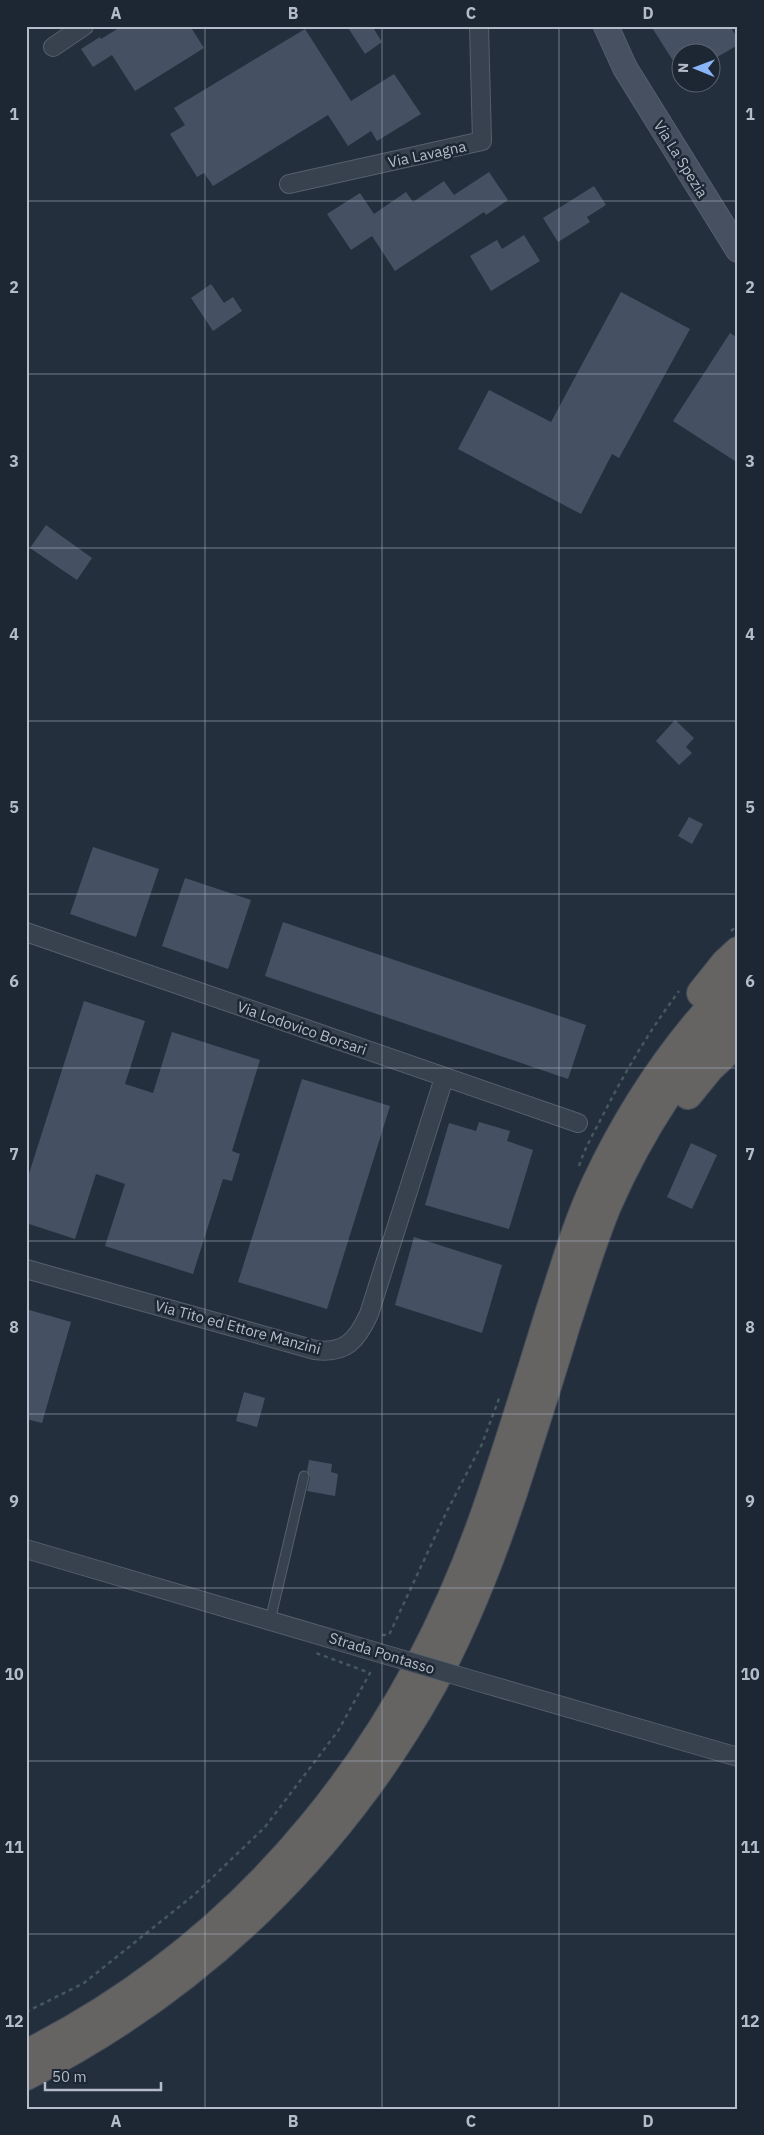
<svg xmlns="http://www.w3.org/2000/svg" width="764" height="2135" font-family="'IBM Plex Sans',sans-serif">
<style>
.building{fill:#455162}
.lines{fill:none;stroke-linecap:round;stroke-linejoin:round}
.service-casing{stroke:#565f6c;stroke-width:11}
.minor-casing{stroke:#565f6c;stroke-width:20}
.secondary-casing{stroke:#565f6c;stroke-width:26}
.trunk-casing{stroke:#434c59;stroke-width:30}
.path{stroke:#44595c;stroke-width:2.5;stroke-dasharray:4 4;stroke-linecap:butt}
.service{stroke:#38414e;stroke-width:9}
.minor{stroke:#38414e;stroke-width:18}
.secondary{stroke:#465061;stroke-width:24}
.trunk{stroke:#656462;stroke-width:28}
.minor-bridge-casing{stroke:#565f6c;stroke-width:20;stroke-linecap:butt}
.minor-bridge{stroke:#38414e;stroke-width:18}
.grid{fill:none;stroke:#b4bcc9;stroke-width:1;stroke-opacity:0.55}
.labels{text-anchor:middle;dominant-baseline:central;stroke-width:5;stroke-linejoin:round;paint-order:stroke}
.street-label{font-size:15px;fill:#b4bcc9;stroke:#1d2633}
.neatline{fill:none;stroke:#b4bcc9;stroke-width:2}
.grid-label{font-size:16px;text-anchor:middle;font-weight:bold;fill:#b4bcc9}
</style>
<rect width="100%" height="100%" fill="#242f3e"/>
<path class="building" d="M122,26H190L204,48L135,91L112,55L93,67L81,49L100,37L101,39Z
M347,26H372L382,42L365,54Z
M651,26H730L738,39V45L712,60V52H682V75Z
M305,29L351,101L394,74L421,114L377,141L371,131L348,146L328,115L213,186L204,173L197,177L170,134L185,125L174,108Z
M489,172L508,200L486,215L484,212L395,271L372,236L351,250L327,214L360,193L374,214L406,192L413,202L444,181L454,195Z
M594,186L606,205L587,217L590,222L558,242L543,218Z
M524,235L540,261L491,291L470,256L497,240L502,249Z
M211,284L224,303L233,297L242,311L213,331L191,298Z
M621,292L690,329L619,458L612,454L581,514L458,449L489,390L551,422Z
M730,333L738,338V463L673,421Z
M46,525L92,558L77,580L30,548Z
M675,720L694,738L686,747L692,753L679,765L656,741Z
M689,817L703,824L692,844L678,836Z
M93,847L159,869L136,937L70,914Z
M185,878L251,900L228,969L162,946Z
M283,922L586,1025L568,1079L265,976Z
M84,1001L145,1021L125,1084L153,1093L172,1032L260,1060L232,1151L240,1154L232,1181L223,1179L193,1274L105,1246L125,1184L96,1174L75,1239L26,1223V1183Z
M302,1079L390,1106L327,1309L238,1282Z
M479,1122L510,1131L507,1141L533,1150L509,1229L425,1205L449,1123L476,1131Z
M691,1143L717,1155L692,1209L667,1197Z
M414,1237L502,1265L482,1333L395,1305Z
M26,1309L71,1322L42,1423L26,1419Z
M244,1392L265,1398L257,1427L236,1421Z
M309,1460L332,1464L331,1472L338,1474L335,1496L307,1491L310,1477L307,1471Z"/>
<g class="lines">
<defs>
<path id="service" d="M270,1621L304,1476"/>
<path id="minor" d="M53,47L84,26
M289,184L482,141L479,26
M26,932L578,1123
M26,1269L315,1350C346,1354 357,1340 369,1314L444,1078
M26,1549L373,1651
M479,1682L738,1757"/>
<path id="secondary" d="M606,26L625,68L738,250"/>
<path id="trunk" d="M701,993L725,963L738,951
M688,1095L710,1068L738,1042
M26,2054C254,1939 408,1741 489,1502C511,1438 530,1375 550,1311C564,1269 576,1226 595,1185C631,1108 678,1038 738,978
M26,2076C198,1989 338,1854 432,1686C470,1616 498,1541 522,1465C537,1418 552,1372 566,1325C579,1285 591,1245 607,1206C639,1133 683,1064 738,1007"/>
</defs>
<use href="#service" class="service-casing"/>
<use href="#minor" class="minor-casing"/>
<use href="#secondary" class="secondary-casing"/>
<use href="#trunk" class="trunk-casing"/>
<path class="path" d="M731,931L738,925
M579,1166C585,1147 595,1131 604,1113C626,1070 650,1030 679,991
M382,1635H389L447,1511L482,1444L500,1396
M26,2012L84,1983L194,1895L265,1827L338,1731L370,1673L316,1653"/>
<use href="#service" class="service"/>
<use href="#minor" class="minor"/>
<use href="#secondary" class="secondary"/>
<use href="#trunk" class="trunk"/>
<defs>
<path id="minor-bridge" d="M373,1651L479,1682"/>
</defs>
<use href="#minor-bridge" class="minor-bridge-casing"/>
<use href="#minor-bridge" class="minor-bridge"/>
</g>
<path class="grid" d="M205,26V2109M382,26V2109M559,26V2109M26,201H738M26,374H738M26,548H738M26,721H738M26,894H738M26,1068H738M26,1241H738M26,1414H738M26,1588H738M26,1761H738M26,1934H738"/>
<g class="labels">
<g class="street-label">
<text transform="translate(427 154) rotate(-12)">Via Lavagna</text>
<text transform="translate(681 159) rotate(58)">Via La Spezia</text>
<text transform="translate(302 1028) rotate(19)">Via Lodovico Borsari</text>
<text transform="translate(238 1327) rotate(15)">Via Tito ed Ettore Manzini</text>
<text transform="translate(382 1653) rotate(17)">Strada Pontasso</text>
</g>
</g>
<rect width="764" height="2135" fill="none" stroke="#1d2633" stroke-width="55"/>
<g transform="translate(696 68) rotate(271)"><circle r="24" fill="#1d2633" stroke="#59626f"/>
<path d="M0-4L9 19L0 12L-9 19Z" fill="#8ab4f8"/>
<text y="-8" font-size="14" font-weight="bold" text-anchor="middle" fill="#b4bcc9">N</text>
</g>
<path d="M45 2082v8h116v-8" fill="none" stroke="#b4bcc9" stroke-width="2.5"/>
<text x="52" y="2082" font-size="15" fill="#b4bcc9" stroke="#1d2633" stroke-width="4" paint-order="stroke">50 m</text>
<rect x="28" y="28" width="708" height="2080" class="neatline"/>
<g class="grid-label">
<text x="116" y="19">A</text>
<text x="293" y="19">B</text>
<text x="471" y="19">C</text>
<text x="648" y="19">D</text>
<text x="14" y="120">1</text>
<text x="750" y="120">1</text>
<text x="14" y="293">2</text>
<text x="750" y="293">2</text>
<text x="14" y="467">3</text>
<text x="750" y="467">3</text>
<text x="14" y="640">4</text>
<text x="750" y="640">4</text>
<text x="14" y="813">5</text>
<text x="750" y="813">5</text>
<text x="14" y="987">6</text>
<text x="750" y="987">6</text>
<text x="14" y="1160">7</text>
<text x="750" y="1160">7</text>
<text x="14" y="1333">8</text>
<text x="750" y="1333">8</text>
<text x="14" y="1507">9</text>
<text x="750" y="1507">9</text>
<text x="14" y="1680">10</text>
<text x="750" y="1680">10</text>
<text x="14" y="1853">11</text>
<text x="750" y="1853">11</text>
<text x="14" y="2027">12</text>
<text x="750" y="2027">12</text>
<text x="116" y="2127">A</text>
<text x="293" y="2127">B</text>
<text x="471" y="2127">C</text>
<text x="648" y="2127">D</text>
</g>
</svg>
